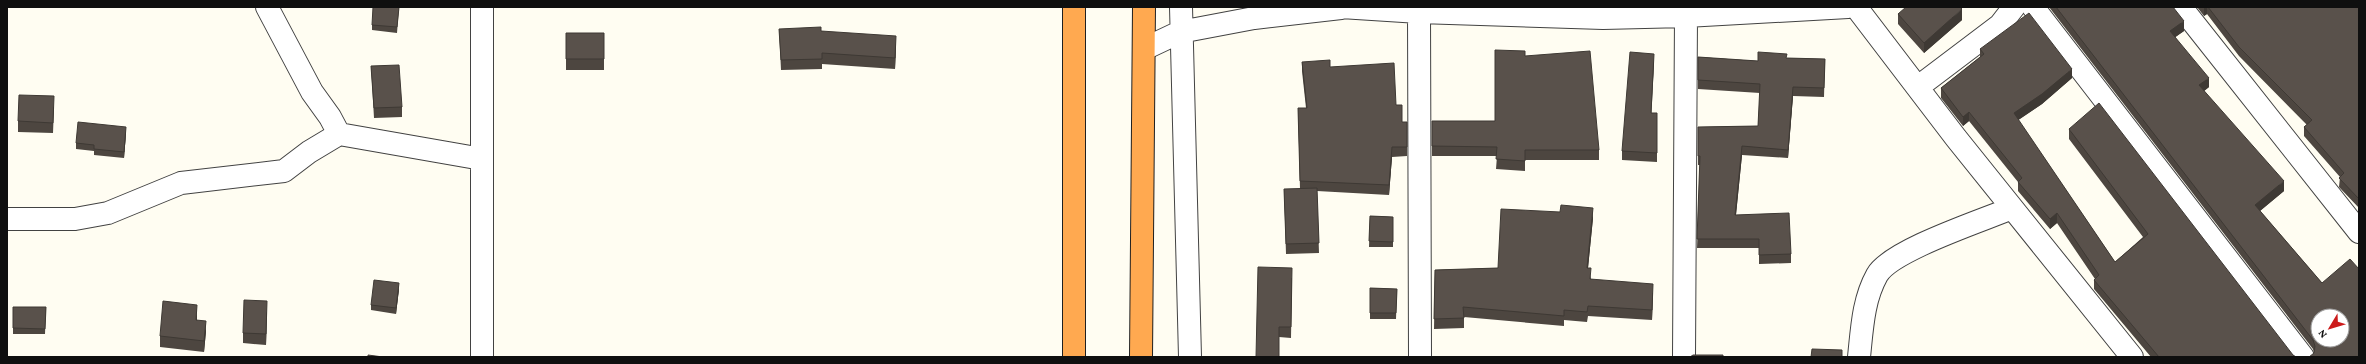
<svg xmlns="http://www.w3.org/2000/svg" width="2366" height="364" font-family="'Crimson Pro',serif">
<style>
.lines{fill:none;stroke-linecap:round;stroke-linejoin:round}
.street-casing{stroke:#424242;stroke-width:24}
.highway-casing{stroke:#202020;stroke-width:24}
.street{stroke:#fff;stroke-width:22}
.highway{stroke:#ffa950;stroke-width:22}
.wall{fill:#4d4640}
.shaded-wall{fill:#3e3934}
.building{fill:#59514b;stroke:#3e3934;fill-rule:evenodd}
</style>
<rect width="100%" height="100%" fill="#fffdf2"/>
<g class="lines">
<defs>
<path id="street" d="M267,7L312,92L330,117L339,134
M1181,7L1190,357
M1341,7L1419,12L1603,18L1686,16L1848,7
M1856,7L1956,138L2132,357
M2033,7L2303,357
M2181,7L2359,232
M1419,12L1420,357
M1144,49L1180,32L1254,18L1341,8
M1918,87L2000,25L2014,7
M7,219H75L108,213L181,183L284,171L309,152L339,134L482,159
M482,357V7
M1684,357L1686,16
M1859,357C1862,329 1863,300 1877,275C1891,250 1984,220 2012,208"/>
<path id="highway" d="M1074,357V7
M1141,357L1144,7"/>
</defs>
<use href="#street" class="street-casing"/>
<use href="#highway" class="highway-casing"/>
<use href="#street" class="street"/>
<use href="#highway" class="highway"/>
</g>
<path class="wall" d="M399,7L397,33L372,30V25Z
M2049,7H2173L2184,31L2175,37L2209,87L2204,91L2284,191L2260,211L2322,283L2359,269L2314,353L2313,349Z
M2197,7H2359V208L2339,187L2340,177L2304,136V127L2307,125L2239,56L2207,14L2204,16Z
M1898,14L1962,20L1924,53L1898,24Z
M779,29L821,31L896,47L895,69L822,64V69L781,70Z
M566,33H604V70H566Z
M1980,49L2072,78L2042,104L2018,120L2115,262L2143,237L2069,139V129L2293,355L2296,357H2151L2094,289V280L2095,279L2057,223L2050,229L2018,191V182L1969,121L1963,126L1941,98V88L1980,57Z
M1525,56L1599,150V160H1525V171L1496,169L1497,156H1432V121H1495Z
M1698,57L1758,61L1787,58L1825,59L1824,97L1793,96L1788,158L1742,155L1736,215L1791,254V263L1759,264V248H1697L1700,165H1698V127L1758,126L1760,93L1698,89Z
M1302,62L1330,67L1396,105L1402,122H1407V156L1392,157L1389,195L1317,191L1319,253L1286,254L1284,189H1300L1298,108H1306L1302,71Z
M1654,62L1651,113H1657V162L1622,160V151Z
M371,66L402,107V117L374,118Z
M54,107L53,133L18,132V121Z
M126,133L124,158L94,155V151L76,149V143Z
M1370,216L1393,217V247H1369Z
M1593,218L1588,268L1591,279L1653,293L1652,320L1588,316L1587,322L1564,320V326L1464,317V328L1434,329L1435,270L1498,268Z
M1258,267L1292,278L1291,338L1279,337Z
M1370,288L1397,289L1396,319H1370Z
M399,289L396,314L371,310V305Z
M13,307H46L45,334H13Z
M267,312L266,345L243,343V333Z
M197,315V320L206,331L204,352L160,347V336Z"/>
<path class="shaded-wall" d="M2204,7H2207V14L2204,16Z
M1962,9V20L1924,53V43Z
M2184,21V31L2170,41V31Z
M896,36V47L895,69V58Z
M1654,54V62L1651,122V113Z
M2072,69V78L2042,104L2014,123V113Z
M2209,78V87L2199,95V85Z
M1793,87V96L1788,158V150Z
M1969,112V121L1963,126V117Z
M126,127V133L124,158V152Z
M1742,146V155L1735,224V215Z
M1392,147V157L1389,195V185Z
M2284,181V191L2255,215V205Z
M1593,208V218L1587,278V268Z
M2057,213V223L2050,229V219Z
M399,283V289L396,314V308Z
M1653,284V293L1652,320V310Z
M267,301V312L266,345V334Z
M197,305V315L196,330V320Z
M206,321V331L204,352V341Z"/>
<path class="building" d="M373,7H399L397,27L372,25Z
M1906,7H1960L1962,9L1924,43L1898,14Z
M2056,7H2173L2184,21L2170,31L2209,78L2199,85L2284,181L2255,205L2322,283L2350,259L2359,269V357H2309L2314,353L2315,346L2313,340ZM2318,316H2342V340H2318Z
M2208,7H2359V199L2339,178L2344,173L2304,127L2312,120L2239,47Z
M2029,13L2072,69L2042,94L2014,113L2115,262L2148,234L2069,129L2099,103L2293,355L2296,357H2159L2094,280L2099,275L2057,213L2050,219L2018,182L2022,178L1969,112L1963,117L1941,88L1984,54L1980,49Z
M821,27V31L896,36L895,58L822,53V59L781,60L779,29Z
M566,33H604V59H566Z
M1495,50L1525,51V56L1590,51L1599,150H1525V161L1496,159L1497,147L1432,146V121H1495Z
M1630,52L1654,54L1651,113H1657V153L1622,151Z
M1758,52L1787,54L1786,58L1825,59L1824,88L1793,87L1788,150L1742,146L1735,215L1789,213L1791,254L1759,255V239H1697L1700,156H1698V127L1758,126L1760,84L1698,80V57L1758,61Z
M1330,60V67L1394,63L1396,105H1402V122H1407V147H1392L1389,185L1300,181L1298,108H1307L1302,62Z
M399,65L402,107L374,108L371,66Z
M19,95L54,96L53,123L18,121Z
M78,122L126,127L124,152L94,149V145L76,143Z
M1317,188L1319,243L1286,244L1284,189Z
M1561,205L1593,208L1587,268H1591L1590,279L1653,284L1652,310L1588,306L1587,312L1564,310V316L1463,307L1464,318L1434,319L1435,270L1498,268L1501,209L1560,212Z
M1370,216L1393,217V242L1369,241Z
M1258,267L1292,268L1291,327H1279V357H1256Z
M374,280L399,283L396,308L371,305Z
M1370,288L1397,289L1396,313H1370Z
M244,300L267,301L266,334L243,333Z
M163,301L197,305L196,320L206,321L204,341L160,336Z
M13,307H46L45,329L13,328Z
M1812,349L1842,350V357H1811Z
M368,355L383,357H368Z
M1693,355H1723V357H1690Z"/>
<rect width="2366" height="364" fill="none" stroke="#0f0f0f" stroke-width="16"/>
<g transform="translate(2330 328) rotate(232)"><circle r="19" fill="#ffffff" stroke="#9f9f9f"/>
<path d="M0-3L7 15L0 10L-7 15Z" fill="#cc1b1b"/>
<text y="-6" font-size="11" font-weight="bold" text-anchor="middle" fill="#0f0f0f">N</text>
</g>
</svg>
